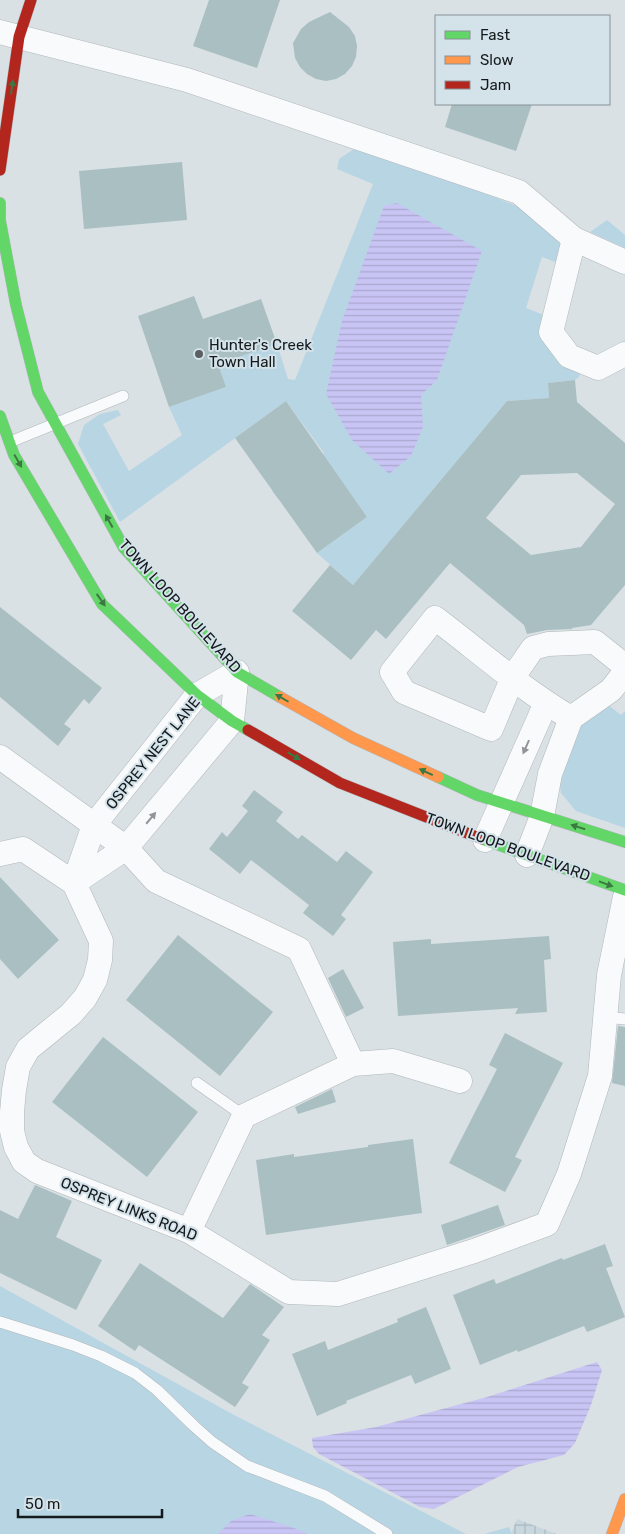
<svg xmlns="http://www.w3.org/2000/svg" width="625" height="1534" font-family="Rubik,sans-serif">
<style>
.industrial{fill:url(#industrial-grid)}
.grass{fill:#b8d5e4}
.water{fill:url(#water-rules)}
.building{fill:#a9bfc2;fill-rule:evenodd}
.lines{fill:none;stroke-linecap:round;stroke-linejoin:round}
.lane-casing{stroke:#b1b7ba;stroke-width:12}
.street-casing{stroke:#b1b7ba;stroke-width:25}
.fast-casing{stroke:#b1b7ba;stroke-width:12}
.slow-casing{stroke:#b1b7ba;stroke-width:12}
.jam-casing{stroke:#b1b7ba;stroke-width:12}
.lane{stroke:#f9fafb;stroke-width:11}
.street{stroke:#f9fafb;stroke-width:24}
.fast{stroke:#63d668;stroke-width:11}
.slow{stroke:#ff974d;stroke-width:11}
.jam{stroke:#b3261e;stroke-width:11}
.oneway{fill:#3c7842}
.oneway2{fill:#929597}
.poi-dot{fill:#595f62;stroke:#d4e2e9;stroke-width:2}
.labels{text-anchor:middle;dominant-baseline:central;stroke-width:4;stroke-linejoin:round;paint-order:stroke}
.poi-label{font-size:15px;fill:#14191c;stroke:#d4e2e9;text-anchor:start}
.street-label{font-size:15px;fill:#14191c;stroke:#d4e2e9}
</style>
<defs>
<pattern id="industrial-grid" width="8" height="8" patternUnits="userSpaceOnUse" patternTransform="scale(1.25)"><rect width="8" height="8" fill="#c8d7de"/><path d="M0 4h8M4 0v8" fill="none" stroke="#abb8be"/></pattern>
<pattern id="water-rules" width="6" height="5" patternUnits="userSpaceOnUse" patternTransform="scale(1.25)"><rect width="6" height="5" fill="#c8c4f3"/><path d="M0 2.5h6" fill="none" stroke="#aba8d0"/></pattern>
</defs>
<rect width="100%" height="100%" fill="#d9e1e4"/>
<path class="industrial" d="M517,1519L557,1534H511Z"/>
<path class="grass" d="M354,149L467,186L522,208L565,245L558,263L542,257L526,308L544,315L540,333L561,364L580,374L579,377L575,380L548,383L549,398L507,401L353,585L317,553L367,517L329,463L278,499L272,491L324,453L286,401L120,522L78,444L84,425L100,414L118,410L121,415L103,424L129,471L182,435L169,407L226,387L218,364L277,344L288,379L295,380L373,184L337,169L339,159Z
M607,220L625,235V248L590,232Z
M607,704L621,715L625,711V828L576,811L561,793L558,772L569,740L588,717Z
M0,1286L234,1415L466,1534H0Z
M509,1527L512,1534H484Z"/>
<path class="water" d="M397,203L482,251L437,380L421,395L423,427L411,456L389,474L352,440L326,394L342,321L384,206Z
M597,1362L602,1370L591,1405L575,1443L564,1455L518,1467L434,1509L420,1507L319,1454L313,1447L312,1438L376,1427L487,1397Z
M250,1514L297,1529L308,1534H218L231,1521Z"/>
<path class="building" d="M209,0H280L257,68L193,46Z
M330,12L349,27L355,36L357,46L356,57L352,66L345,74L336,79L326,81L316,79L307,74L300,67L295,58L293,43L301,29L309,22Z
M452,104H532L516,151L445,127Z
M182,162L187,220L84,229L79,171Z
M194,296L203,319L261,299L277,344L218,364L226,387L169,407L138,316Z
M575,380L577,402L625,443V585L591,625L572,628V629L547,630L527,634L524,625L450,563L386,639L376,630L351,660L292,611L330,565L353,585L507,401L549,398L548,383ZM577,473L615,504L581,547L531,555L486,518L521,475Z
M286,401L367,517L317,553L235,438Z
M0,607L102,688L89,704L84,699L64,724L71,729L58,746L0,697Z
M254,790L283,812L276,821L298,839L302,835L337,862L346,851L373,872L341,915L346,919L333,936L303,913L309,905L251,860L240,874L209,849L222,832L227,837L248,811L242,806Z
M0,877L59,940L18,979L0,959Z
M178,935L273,1012L220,1076L126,1000Z
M549,936L551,959L544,960L547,1012L515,1014L518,1008L398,1016L393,942L431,939V944Z
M343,969L364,1008L346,1017L328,978Z
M618,1026L625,1027V1086L612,1083Z
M505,1033L563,1063L515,1157L522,1160L505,1192L449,1163L497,1069L489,1065Z
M103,1037L198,1112L147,1177L52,1102Z
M332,1089L336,1102L298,1114L295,1107Z
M413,1139L422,1213L266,1235L256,1160L294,1154V1157L368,1147V1145Z
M35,1185L72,1201L56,1237L102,1260L76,1310L0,1273V1210L18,1219Z
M498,1205L505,1225L447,1245L441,1225Z
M605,1244L613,1266L606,1268L625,1317L587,1332L584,1326L518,1352L517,1350L480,1365L453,1295L494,1279L496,1284L562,1258L563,1260Z
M140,1263L223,1318L250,1284L284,1307L262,1335L270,1340L242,1383L249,1387L235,1407L139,1345L135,1351L98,1326Z
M426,1307L451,1369L415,1384L411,1375L346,1401L347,1403L317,1416L292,1354L325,1341L328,1350L398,1322L397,1319Z"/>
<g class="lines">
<defs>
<path id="lane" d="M10,442L123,396
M605,1017L625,1019
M197,1083L244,1116
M0,1322L73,1345L101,1356L135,1373L157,1390L194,1426L212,1442L247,1466L325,1496L387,1534"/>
<path id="street" d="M0,32L187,80L519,192L574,239L625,262
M574,239L551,332L569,356L598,368L625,354
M571,718C523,690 480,652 435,618L392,672L404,692L491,729L513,677L533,648L548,644L595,642L625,666
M0,757L126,848L156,881L299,949L353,1064
M485,840L546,703
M0,854L23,849L74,883L101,941L100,960L95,980L85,998L71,1014L28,1049L18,1067L14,1090L12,1112V1131L16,1147L24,1162L37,1171L189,1231L289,1292L338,1294L474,1251L547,1224L569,1174L600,1076L609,975L625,897
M527,855L542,816L550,774L571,718L611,690L625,672
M74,883L126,848L232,721L237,672
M74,883L94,825L197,695L237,672
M189,1231L244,1116L353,1064L393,1061L460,1081"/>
<path id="fast" d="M0,203V220L16,305L38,392L124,548L237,672L280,697
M0,416L14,455L102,604L197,695L232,721L248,730
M438,777L477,795L625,842
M482,839L625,890"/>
<path id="slow" d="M280,697L353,738L438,777
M612,1534L625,1499"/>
<path id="jam" d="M0,170L19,37L31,0
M248,730L340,783L482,839"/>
</defs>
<use href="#lane" class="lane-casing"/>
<use href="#street" class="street-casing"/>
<use href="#fast" class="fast-casing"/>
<use href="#slow" class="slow-casing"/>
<use href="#jam" class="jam-casing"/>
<use href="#lane" class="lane"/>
<use href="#street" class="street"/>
<use href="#fast" class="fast"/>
<use href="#slow" class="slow"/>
<use href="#jam" class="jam"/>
</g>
<defs><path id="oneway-solid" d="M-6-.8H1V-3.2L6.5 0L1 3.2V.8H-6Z" transform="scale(1.25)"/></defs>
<g class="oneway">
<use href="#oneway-solid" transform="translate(12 87) rotate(-82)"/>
<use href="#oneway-solid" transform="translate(18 461) rotate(60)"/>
<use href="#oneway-solid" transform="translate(109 521) rotate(-119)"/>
<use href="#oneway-solid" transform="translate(101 600) rotate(55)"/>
<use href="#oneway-solid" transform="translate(282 698) rotate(-150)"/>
<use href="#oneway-solid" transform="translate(294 756) rotate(30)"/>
<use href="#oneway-solid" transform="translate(426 772) rotate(-155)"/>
<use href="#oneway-solid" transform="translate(578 827) rotate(-163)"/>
<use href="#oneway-solid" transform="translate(606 884) rotate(20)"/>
</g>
<g class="oneway2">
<use href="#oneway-solid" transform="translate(526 747) rotate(114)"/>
<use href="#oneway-solid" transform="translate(151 818) rotate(-50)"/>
</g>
<circle class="poi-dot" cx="199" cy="354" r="5"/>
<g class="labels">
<g class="poi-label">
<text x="209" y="345">Hunter's Creek<tspan x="209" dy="17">Town Hall</tspan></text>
</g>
<g class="street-label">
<text transform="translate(180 606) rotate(48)">TOWN LOOP BOULEVARD</text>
<text transform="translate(153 753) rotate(-51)">OSPREY NEST LANE</text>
<text transform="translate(508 847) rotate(20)">TOWN LOOP BOULEVARD</text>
<text transform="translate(129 1209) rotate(22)">OSPREY LINKS ROAD</text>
</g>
</g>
<rect x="435" y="15" width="175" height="90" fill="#d4e2e9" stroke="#879297"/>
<rect x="445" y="31" width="25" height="8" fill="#63d668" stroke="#879297"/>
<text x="480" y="40" font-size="15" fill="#14191c">Fast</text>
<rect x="445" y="56" width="25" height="8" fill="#ff974d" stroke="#879297"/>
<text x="480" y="65" font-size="15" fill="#14191c">Slow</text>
<rect x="445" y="81" width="25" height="8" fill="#b3261e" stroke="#879297"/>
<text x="480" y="90" font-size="15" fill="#14191c">Jam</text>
<path d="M18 1509v8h144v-8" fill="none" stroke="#14191c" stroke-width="2.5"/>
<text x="25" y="1509" font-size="15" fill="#14191c" stroke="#d4e2e9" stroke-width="4" paint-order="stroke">50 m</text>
</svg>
